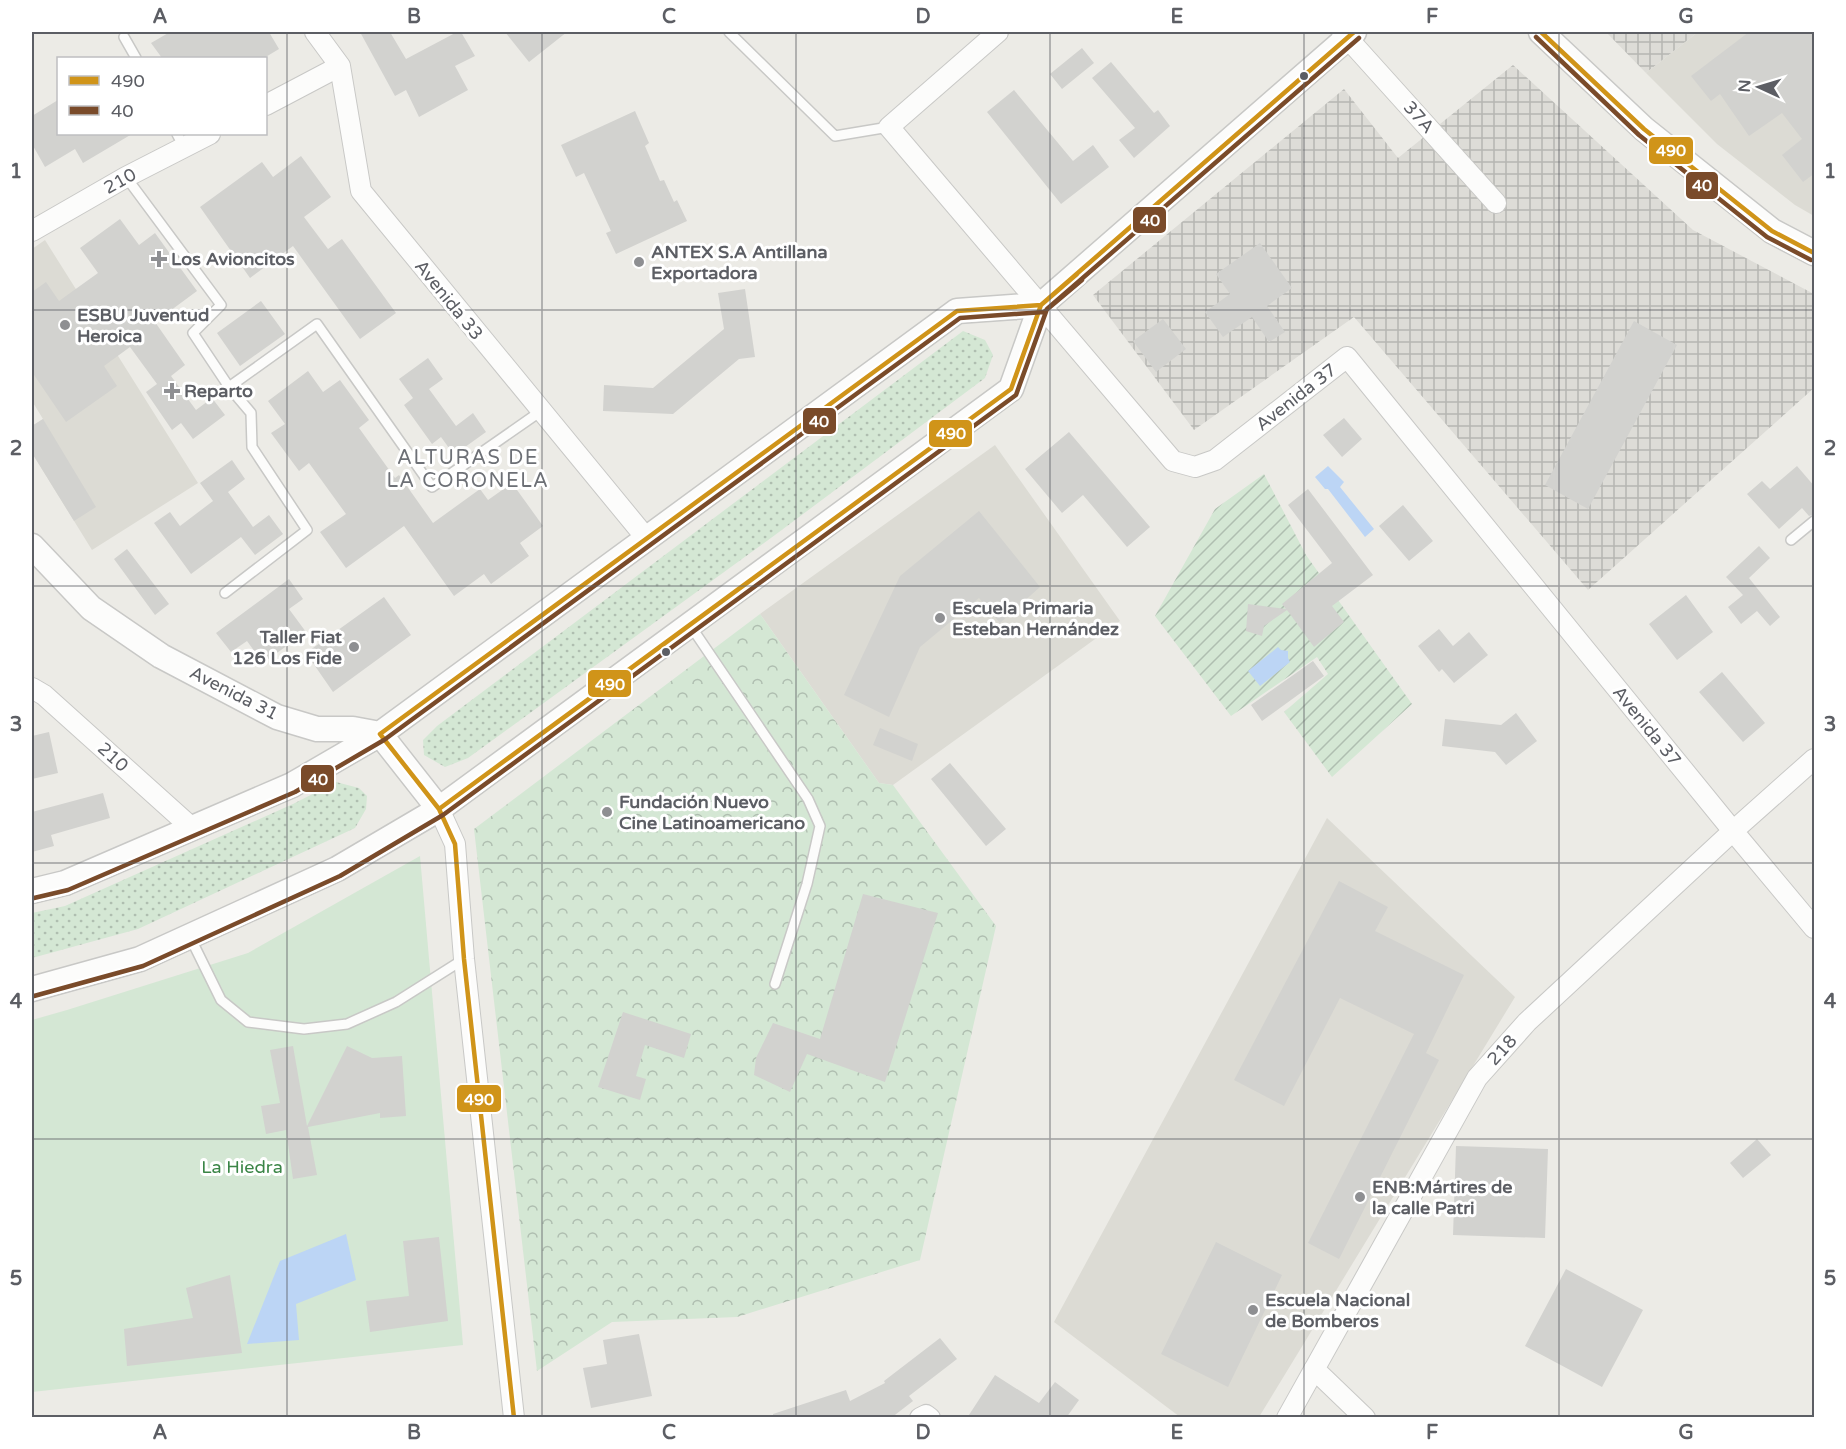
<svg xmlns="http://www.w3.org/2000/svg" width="1846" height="1449" font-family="'Varela Round',sans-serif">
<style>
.industrial{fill:url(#industrial-grid)}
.education{fill:#dcdbd4}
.grass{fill:url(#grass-dots)}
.forest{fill:url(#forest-crowns)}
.park{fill:#d4e7d4}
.garden{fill:url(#garden-furrows)}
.water{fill:#bcd5f5}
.building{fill:#d2d2cf}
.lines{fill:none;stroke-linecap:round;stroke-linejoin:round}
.service-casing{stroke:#c8c8c6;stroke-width:12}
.minor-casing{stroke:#c8c8c6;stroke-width:22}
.tertiary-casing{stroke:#c8c8c6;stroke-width:27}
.service{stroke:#fcfcfb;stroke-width:9}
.minor{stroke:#fcfcfb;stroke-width:20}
.tertiary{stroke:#fcfcfb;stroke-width:24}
.bus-1-casing{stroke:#fff;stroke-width:9}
.bus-2-casing{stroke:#fff;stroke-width:9}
.bus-1{stroke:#d09419;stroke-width:4.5}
.bus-2{stroke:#7a4b2a;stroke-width:4.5}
.grid{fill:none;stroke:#5c5e64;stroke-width:1.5;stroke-opacity:0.55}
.bus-dot{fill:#5c5e64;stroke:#fff;stroke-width:2}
.poi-dot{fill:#8e8f92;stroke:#fff;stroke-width:2}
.labels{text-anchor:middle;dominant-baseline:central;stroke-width:6;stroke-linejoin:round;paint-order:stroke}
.street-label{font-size:18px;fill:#5c5e64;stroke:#fff}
.poi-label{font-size:18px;font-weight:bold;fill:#5c5e64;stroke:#fff;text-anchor:start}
.park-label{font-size:18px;fill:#3a8546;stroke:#fff}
.neighbourhood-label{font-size:20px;letter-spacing:1.5px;fill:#6d7076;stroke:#fff}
.line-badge{stroke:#fff;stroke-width:2}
.badge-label{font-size:16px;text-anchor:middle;font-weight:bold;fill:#fff}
.neatline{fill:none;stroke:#5c5e64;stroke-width:2}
.grid-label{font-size:20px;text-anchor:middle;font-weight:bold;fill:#5c5e64}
</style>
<defs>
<pattern id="industrial-grid" width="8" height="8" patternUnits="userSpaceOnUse" patternTransform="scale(1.5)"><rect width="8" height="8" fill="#dddcd7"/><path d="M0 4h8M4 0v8" fill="none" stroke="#b6b6b2"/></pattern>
<pattern id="grass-dots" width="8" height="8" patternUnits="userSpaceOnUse" patternTransform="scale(1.5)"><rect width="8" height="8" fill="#d4e7d4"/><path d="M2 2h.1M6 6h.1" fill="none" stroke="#afbeb0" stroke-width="1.8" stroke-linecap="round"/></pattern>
<pattern id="forest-crowns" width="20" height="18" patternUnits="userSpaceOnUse" patternTransform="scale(1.5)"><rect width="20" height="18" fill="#d4e7d4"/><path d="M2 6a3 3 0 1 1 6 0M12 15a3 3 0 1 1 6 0" fill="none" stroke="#afbeb0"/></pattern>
<pattern id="garden-furrows" width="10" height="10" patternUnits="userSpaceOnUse" patternTransform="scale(1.5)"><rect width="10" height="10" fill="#d4e7d4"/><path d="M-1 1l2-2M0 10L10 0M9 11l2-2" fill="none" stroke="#afbeb0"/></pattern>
</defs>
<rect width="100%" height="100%" fill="#ecebe6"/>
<path class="industrial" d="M1606,32H1698L1646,73Z
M1513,65L1693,230L1814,294V388L1588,590L1354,317L1194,430L1093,295L1344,89L1398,158Z"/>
<path class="education" d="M1698,32H1814V216L1795,205L1717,144L1646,73Z
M45,240L198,483L92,550L32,453V426L43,419L32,401V249Z
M995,445L1120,621L893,785L879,783L760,614Z
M1327,818L1515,997L1259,1417H1180L1054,1322Z"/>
<path class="grass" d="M963,331L985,340L993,355L985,378L775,535L468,758L445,767L424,755L423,740L437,726Z
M336,782L359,788L367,796L366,809L355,828L138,929L32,958V913L65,906L293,804Z"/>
<path class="forest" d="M760,614L879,783L893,785L996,926L920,1260L737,1317L612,1322L537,1371L474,829Z"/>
<path class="park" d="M420,856L463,1345L32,1392V1020L67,1010L248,953Z"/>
<path class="garden" d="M1264,474L1306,555L1412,704L1332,777L1284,712L1328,674L1317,657L1231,716L1155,616L1215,509Z"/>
<path class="water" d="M1328,466L1344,482L1340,487L1374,529L1365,537L1328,489H1325L1315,477Z
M1278,647L1281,650L1288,651V658L1290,662L1260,686L1248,671Z
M346,1234L356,1280L296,1304L299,1340L247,1344L280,1261Z"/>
<path class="building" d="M170,32H269L279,49L264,58H162L151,43Z
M360,32H390L406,59L457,32H461L475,56L455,66L468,90L419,117L406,90L395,96Z
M505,32H567L529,62Z
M1749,32H1815V173L1803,182L1782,155L1802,139L1782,113L1749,136L1720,94L1711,101L1691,76Z
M1082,48L1094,63L1062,89L1050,74Z
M1111,62L1154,113L1158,110L1170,126L1134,158L1119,140L1135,128L1092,78Z
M1014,90L1073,161L1093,145L1109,167L1061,204L987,112Z
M58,100V134H132L83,163L75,149L45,167L32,144V116Z
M635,111L649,143L645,146L660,181L664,180L674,202L677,200L687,221L616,254L606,233L611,231L584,173L576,177L561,145Z
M301,156L331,197L304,217L328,249L342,239L396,313L360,339L293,246L250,278L200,207L262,162L273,177Z
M120,219L139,245L155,233L197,291L155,322L185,365L171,376L196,410L212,398L225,415L193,439L181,423L172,430L146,392L157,384L130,347L104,366L117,386L66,422L32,372V292L46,282L59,301L98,273L80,248Z
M1260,243L1292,288L1267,306L1285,332L1269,342L1252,317L1223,337L1205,312L1230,294L1216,274Z
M745,289L755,357L739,359L673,414L603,411L604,385L653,388L724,329L718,293Z
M261,301L285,334L240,366L217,333Z
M1163,319L1186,349L1156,372L1133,341Z
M1634,321L1677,345L1588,509L1545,485Z
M428,358L443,379L429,389L456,426L473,413L486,432L454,455L441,437L432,444L404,405L413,398L399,379Z
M308,371L323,392L340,380L369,420L359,428L395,478L399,475L433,523L480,489L488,500L512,483L543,526L520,543L529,556L491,584L484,574L454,596L404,526L346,568L320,532L346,514L309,463L299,471L271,433L285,424L268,401Z
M1344,418L1362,439L1342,457L1323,435Z
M43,419L96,507L74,521L32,453V426Z
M1069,432L1150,527L1127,547L1083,495L1062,513L1025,469Z
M232,460L245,479L228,492L253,527L269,515L283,534L255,555L241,537L191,574L154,523L170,512L180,526L213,501L200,483Z
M1797,466L1815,487V514L1809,516L1802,508L1779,529L1747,494L1762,481L1770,489Z
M1308,489L1373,575L1332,606L1344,622L1314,647L1287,610L1264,626L1262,636L1246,631L1248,604L1286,609L1282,604L1332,563L1288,505Z
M1403,505L1433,541L1409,561L1379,526Z
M979,511L1040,587L1000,623L979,598L920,647L889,717L844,695L900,576Z
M1759,546L1770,558L1749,578L1780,617L1770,626L1757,611L1741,624L1728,607L1743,595L1726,577Z
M127,549L169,604L155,615L114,559Z
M289,579L303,599L289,609L306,632L263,663L247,641L231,652L216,633Z
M1686,595L1713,632L1677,660L1649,624Z
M384,597L411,635L333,692L306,653Z
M1439,629L1453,646L1469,632L1488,655L1454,683L1442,669L1439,672L1418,646Z
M1313,661L1324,676L1262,721L1251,705Z
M1722,672L1765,723L1743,742L1699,692Z
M1516,713L1537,741L1506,765L1495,752L1442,746L1445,719L1501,725Z
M880,728L918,744L912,761L873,745Z
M49,732L58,773L32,779V736Z
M950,763L1006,829L986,846L931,779Z
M103,793L110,818L51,835L54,846L32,852V812Z
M1339,881L1388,907L1375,931L1464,975L1426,1053L1439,1060L1339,1259L1308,1243L1414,1034L1340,998L1284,1106L1234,1080Z
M863,894L938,913L885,1082L807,1054L790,1092L754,1075L756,1058L773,1023L820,1039Z
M623,1012L691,1034L684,1058L645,1045L636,1076L646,1079L640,1100L598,1087Z
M293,1046L307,1126L347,1046L372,1058L402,1056L406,1116L380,1118V1113L308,1127L317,1175L293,1179L286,1130L266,1134L261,1106L280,1103L270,1050Z
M1757,1139L1771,1155L1743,1178L1730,1163Z
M1456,1146L1548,1149L1545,1238L1453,1235Z
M439,1237L448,1321L370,1332L366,1301L409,1296L403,1241Z
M1216,1242L1282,1275L1228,1387L1161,1354Z
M1566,1269L1643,1310L1602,1387L1525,1346Z
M230,1275L242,1353L127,1366L124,1329L193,1318L186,1288Z
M639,1334L652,1396L591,1408L583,1368L607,1364L603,1340Z
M940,1338L957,1359L909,1396L913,1401L891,1418H773V1414L846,1390L850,1401L885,1383L884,1381Z
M995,1375L1039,1403L1055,1382L1079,1400L1066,1418H967Z"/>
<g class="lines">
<defs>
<path id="service" d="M729,32L835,136L889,127
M124,37L136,58
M177,134L184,147
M126,177L221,305L193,333L229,387L251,413L252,447L307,530L225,593
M229,387L317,324L432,487L541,411
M1791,540L1814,521
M690,625L808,799L820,826L807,884L775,984
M190,937L221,1000L248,1022L304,1029L347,1024L396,1002L464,959"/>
<path id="minor" d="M315,32L340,66L361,191L647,539
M998,32L889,127L1173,461L1195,467L1215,460L1347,357L1733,831L1814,928
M1342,32L1496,203
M266,105L340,66
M32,231L126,177L210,134
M32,688L44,695L192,828
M439,809L455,844L464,959L514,1418
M1314,1369L1365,1418
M920,1418L926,1415L930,1418
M1287,1418L1477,1078L1527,1022L1733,831L1814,759"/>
<path id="tertiary" d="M1541,32L1644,129L1772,231L1814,253
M32,546L91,608L161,656L277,717L317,729H353L380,734L439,809
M32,891L65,883L292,785L380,734L957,311L1041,305
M32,989L140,959L337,869L439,809L1011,389L1041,305L1354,32"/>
</defs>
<use href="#service" class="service-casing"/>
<use href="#minor" class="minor-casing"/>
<use href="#tertiary" class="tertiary-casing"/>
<use href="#service" class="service"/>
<use href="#minor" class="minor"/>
<use href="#tertiary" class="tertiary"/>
<defs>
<path id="bus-1" d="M1541,32L1644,129L1772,231L1814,253
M439,809L1011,389L1041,305L1077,274
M514,1418L464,959L455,844L439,809L380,734L957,311L1041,305L1354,32"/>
<path id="bus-2" d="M1536,37L1639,135L1767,237L1811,260
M34,898L68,890L295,792L384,740L960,318L1044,312L1082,280
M34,996L143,966L340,876L443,815L1016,395L1047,309L1359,38"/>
</defs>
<use href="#bus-1" class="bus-1-casing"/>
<use href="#bus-2" class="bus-2-casing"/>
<use href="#bus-1" class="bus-1"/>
<use href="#bus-2" class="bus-2"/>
</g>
<path class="grid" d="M287,32V1418M542,32V1418M796,32V1418M1050,32V1418M1304,32V1418M1559,32V1418M32,310H1814M32,586H1814M32,863H1814M32,1139H1814"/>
<g class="bus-dot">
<circle cx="1304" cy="76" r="5"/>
<circle cx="666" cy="652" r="5"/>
</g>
<g class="poi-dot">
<path d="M156 250h6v6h6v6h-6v6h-6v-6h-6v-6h6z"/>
<circle cx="639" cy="262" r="6"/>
<circle cx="65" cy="325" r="6"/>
<path d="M169 382h6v6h6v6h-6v6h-6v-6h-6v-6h6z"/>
<circle cx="940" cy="618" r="6"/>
<circle cx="354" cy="647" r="6"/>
<circle cx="607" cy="812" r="6"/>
<circle cx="1360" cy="1197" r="6"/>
<circle cx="1253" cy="1310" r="6"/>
</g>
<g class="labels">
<g class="street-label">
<text transform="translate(1419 117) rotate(48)">37A</text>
<text transform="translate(120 181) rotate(-29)">210</text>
<text transform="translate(449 300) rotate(51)">Avenida 33</text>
<text transform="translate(1296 397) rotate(-38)">Avenida 37</text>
<text transform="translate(234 693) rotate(27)">Avenida 31</text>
<text transform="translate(1647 726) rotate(51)">Avenida 37</text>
<text transform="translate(113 757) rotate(42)">210</text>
<text transform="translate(1502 1050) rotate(-48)">218</text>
</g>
<g class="poi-label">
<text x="651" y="252">ANTEX S.A Antillana<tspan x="651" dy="21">Exportadora</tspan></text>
<text x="171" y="259">Los Avioncitos</text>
<text x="77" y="315">ESBU Juventud<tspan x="77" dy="21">Heroica</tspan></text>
<text x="184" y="391">Reparto</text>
<text x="952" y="608">Escuela Primaria<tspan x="952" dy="21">Esteban Hernández</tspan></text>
<text x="342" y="637" text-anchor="end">Taller Fiat<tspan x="342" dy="21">126 Los Fide</tspan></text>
<text x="619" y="802">Fundación Nuevo<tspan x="619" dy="21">Cine Latinoamericano</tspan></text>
<text x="1372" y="1187">ENB:Mártires de<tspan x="1372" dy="21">la calle Patri</tspan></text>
<text x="1265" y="1300">Escuela Nacional<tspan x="1265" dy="21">de Bomberos</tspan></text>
</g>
<g class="park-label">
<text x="242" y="1167">La Hiedra</text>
</g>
<g class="neighbourhood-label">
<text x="468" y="458">ALTURAS DE<tspan x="468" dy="23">LA CORONELA</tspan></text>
</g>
</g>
<g class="line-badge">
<rect x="1648" y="136" width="46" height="29" rx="6" fill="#d09419"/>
<rect x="1685" y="171" width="34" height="29" rx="6" fill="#7a4b2a"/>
<rect x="1132" y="206" width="35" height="28" rx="6" fill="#7a4b2a"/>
<rect x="802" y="407" width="35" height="28" rx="6" fill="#7a4b2a"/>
<rect x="928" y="419" width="45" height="29" rx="6" fill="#d09419"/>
<rect x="587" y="669" width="45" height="29" rx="6" fill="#d09419"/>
<rect x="300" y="764" width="35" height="29" rx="6" fill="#7a4b2a"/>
<rect x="456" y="1084" width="46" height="29" rx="6" fill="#d09419"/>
</g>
<g class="badge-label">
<text x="1671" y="156">490</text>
<text x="1702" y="191">40</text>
<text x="1150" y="226">40</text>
<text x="819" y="427">40</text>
<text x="951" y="439">490</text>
<text x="610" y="690">490</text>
<text x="318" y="785">40</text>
<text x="479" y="1105">490</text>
</g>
<rect width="1846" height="1449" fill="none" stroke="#ffffff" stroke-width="66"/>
<rect x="57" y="57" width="210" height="78" fill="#ffffff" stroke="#bebfc1" stroke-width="1.5"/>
<rect x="69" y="76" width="30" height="9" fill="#d09419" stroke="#bebfc1" stroke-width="1.5"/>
<text x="111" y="87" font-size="18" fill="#5c5e64">490</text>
<rect x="69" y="106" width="30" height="9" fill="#7a4b2a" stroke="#bebfc1" stroke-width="1.5"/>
<text x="111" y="117" font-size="18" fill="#5c5e64">40</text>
<g transform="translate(1759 87) rotate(274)" stroke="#ffffff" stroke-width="4.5" paint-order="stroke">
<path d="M0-4.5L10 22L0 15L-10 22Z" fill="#5c5e64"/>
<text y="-9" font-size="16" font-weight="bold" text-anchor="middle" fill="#5c5e64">N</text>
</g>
<rect x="33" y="33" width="1780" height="1383" class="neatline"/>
<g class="grid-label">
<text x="160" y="23">A</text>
<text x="414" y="23">B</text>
<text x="669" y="23">C</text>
<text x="923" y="23">D</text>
<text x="1177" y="23">E</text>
<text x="1432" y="23">F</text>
<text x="1686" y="23">G</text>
<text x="16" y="178">1</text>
<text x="1830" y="178">1</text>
<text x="16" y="455">2</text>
<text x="1830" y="455">2</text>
<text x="16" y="731">3</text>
<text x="1830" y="731">3</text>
<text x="16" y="1008">4</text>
<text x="1830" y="1008">4</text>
<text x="16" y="1285">5</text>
<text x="1830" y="1285">5</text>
<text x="160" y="1439">A</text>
<text x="414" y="1439">B</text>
<text x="669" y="1439">C</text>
<text x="923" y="1439">D</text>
<text x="1177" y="1439">E</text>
<text x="1432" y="1439">F</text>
<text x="1686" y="1439">G</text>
</g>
</svg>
